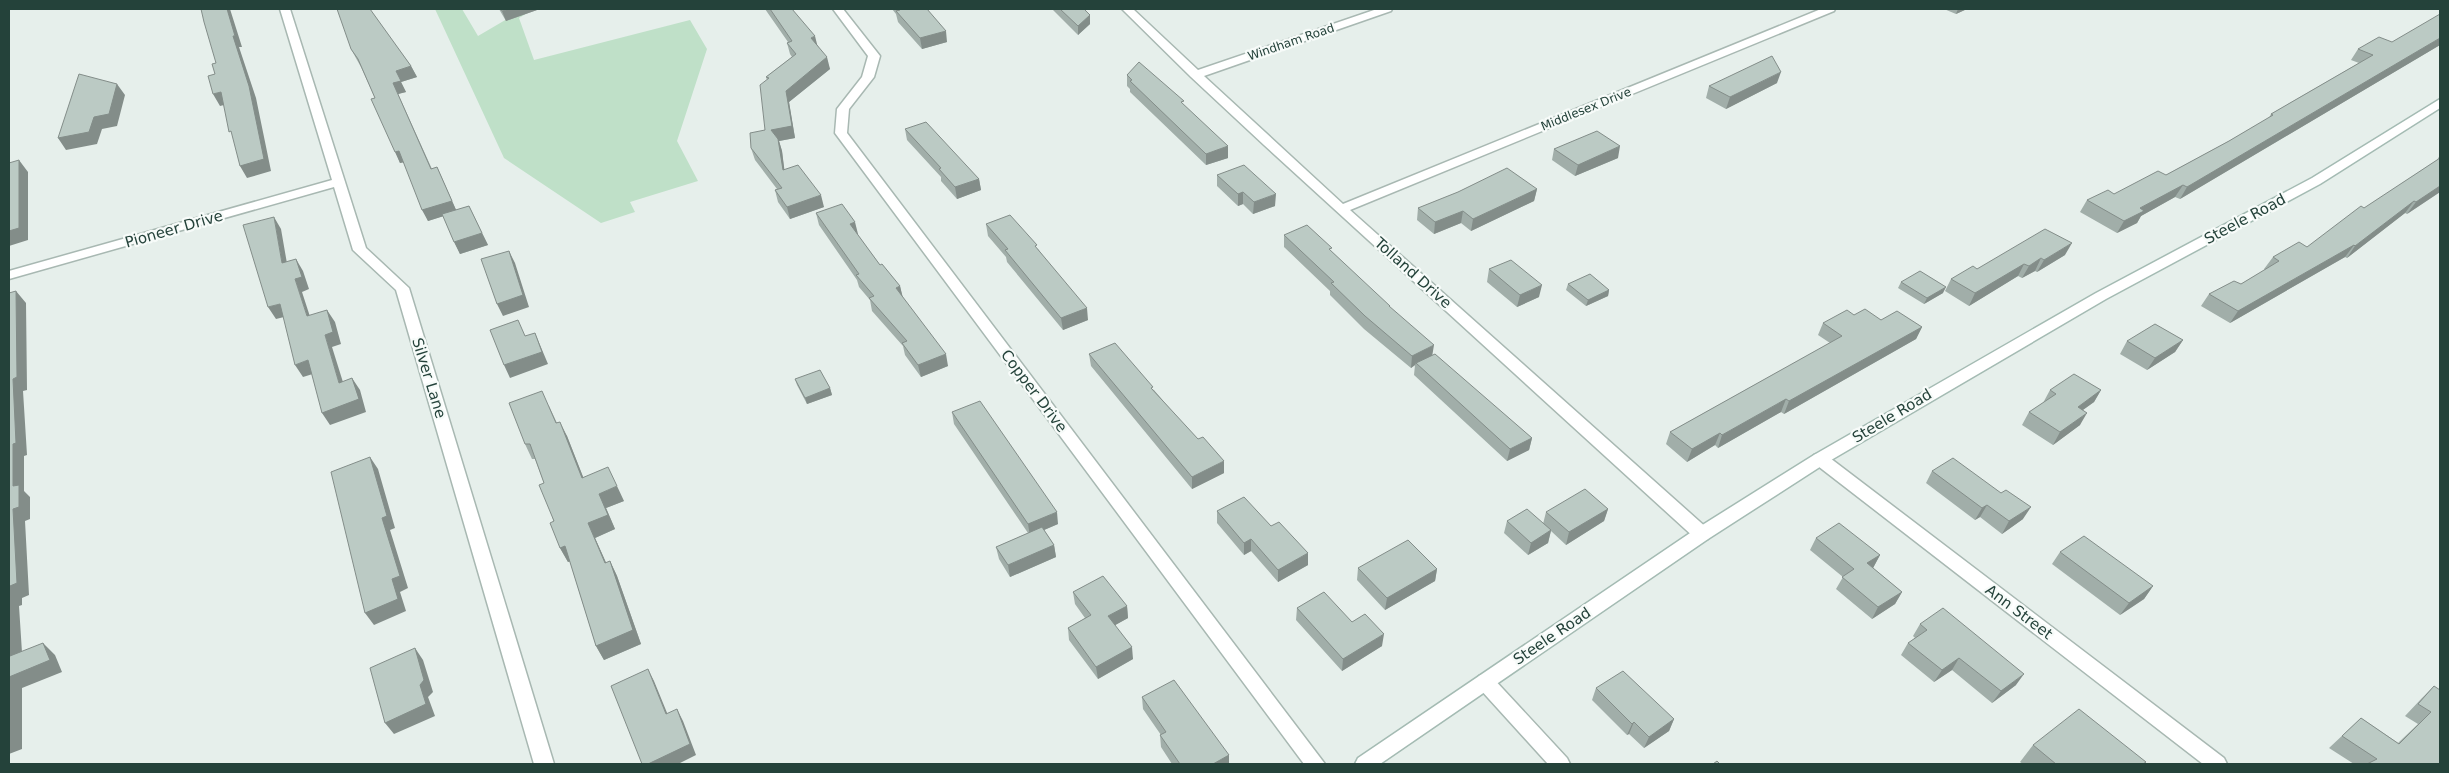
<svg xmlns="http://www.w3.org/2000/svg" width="2449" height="773" font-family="'DejaVu Sans',sans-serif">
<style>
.green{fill:#bfe0c8}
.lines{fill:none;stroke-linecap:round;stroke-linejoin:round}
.street-casing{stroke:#a8b8b2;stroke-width:3}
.secondary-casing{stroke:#a4bbb3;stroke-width:3}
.street{fill:#fff;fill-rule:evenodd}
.secondary{fill:#fff;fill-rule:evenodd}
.wall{fill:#a1aea9}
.shaded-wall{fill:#838d89}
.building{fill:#bbcac4;stroke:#838d89}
.labels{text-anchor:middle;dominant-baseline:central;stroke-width:4.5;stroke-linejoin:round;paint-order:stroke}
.far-street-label{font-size:12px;fill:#24423a;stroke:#f7fbf9}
.street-label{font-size:15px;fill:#24423a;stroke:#f7fbf9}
</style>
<rect width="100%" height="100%" fill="#e6efeb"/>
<path class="green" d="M435,9H462L478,36L524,9H534L519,18L534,60L690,20L707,49L677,141L698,181L630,202L635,212L601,223L504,158Z"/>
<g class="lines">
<defs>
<path id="street" d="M280,9H290L366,248L409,288L554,764H534L396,290L353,250L334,187L9,279V271L332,180Z
M833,9H843L880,56L874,77L849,109L847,133L1325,764H1304L835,133L837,109L862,77L868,56Z
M1122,9H1133L1198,70L1377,9H1392L1391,11L1204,76L1343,204L1821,9H1835L1834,11L1350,210L1708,529L1710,534L1708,539L1702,540L1696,539L1264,145L1191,77Z
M1820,453L1826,455L2224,758L2227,764H2203L1814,463L1812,459L1814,455Z
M1485,674L1491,676L1567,758L1570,764H1548L1479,688L1476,682L1479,676Z"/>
<path id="secondary" d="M2440,99V108L2320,184L2106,299L1826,463L1708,539L1380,764H1355L1358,758L1696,529L1814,455L2096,293L2312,178Z"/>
</defs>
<use href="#street" class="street-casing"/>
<use href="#secondary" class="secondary-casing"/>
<use href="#street" class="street"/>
<use href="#secondary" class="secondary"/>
</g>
<path class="wall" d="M499,9H536L537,10L506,21Z
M765,9H792L818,46L830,69L789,102L795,138L779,141L782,151L784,169L824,207L790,219L778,202L775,190L777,189L755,160L751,148L765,130L767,80L766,77L792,57L790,54L787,43L788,42Z
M892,9H927L947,42L922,49L898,22L896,14Z
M1052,9H1084L1090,15V24L1078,35Z
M1944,9H1967L1956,14Z
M372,13L411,66L417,77L401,82L406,92L398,94L432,169L437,167L456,210L469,206L488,245L460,254L443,216L428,221L404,162L400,163L375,98L361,67L357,60L351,49Z
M2392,42L2440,45L2180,199L2175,197L2141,216L2137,223L2117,233L2080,212L2087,200L2114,194L2166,175L2229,141L2269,118L2271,114L2359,63L2351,60L2358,49Z
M1127,75L1228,158L1206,165L1130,92V89L1127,86Z
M1777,83L1726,109L1706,98L1709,86Z
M905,129L979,179L981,190L957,199L941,181V177L907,140Z
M1554,149L1618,158L1575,176L1552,160Z
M2440,155V192L2407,214L2405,213L2347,258L2345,257L2230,323L2201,306L2209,294L2241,284L2265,270L2264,269L2273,257L2307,247L2437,160Z
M1217,175L1275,206L1253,214L1243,204L1238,206L1217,186Z
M1537,189L1534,201L1471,231L1461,223L1434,234L1417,220L1418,208Z
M816,213L858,234H857L880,265L900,286L902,296L948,366L921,377L905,355L903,346L872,311L870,300L859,287L857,280L819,225Z
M986,224L1038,249L1088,320L1063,330L1007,262L1006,257L988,236Z
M1284,235L1332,252L1390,308L1432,355L1532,438L1529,450L1507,461L1414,375L1415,365L1411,368L1364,329L1330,295V291L1284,247Z
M2065,255L2037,272L2035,271L2022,278L2018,276L1969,306L1945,291L1951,279L1977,269Z
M1489,269L1539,297L1517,307L1487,282Z
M1901,282L1943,293L1924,304L1898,288Z
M1568,284L1609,290L1608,296L1586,306L1566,290Z
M1854,315L1922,327L1916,339L1784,414L1781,412L1718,448L1715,445L1687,462L1666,444L1670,432L1830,343L1818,335L1823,323Z
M2183,340L2175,352L2147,370L2120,354L2127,341Z
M1089,354L1154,390L1224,473L1192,489L1091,366Z
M795,379L830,388L832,395L807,404L797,385Z
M2050,390H2101L2094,402L2083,410L2080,425L2053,445L2022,425L2029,412L2043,403Z
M549,406L557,423L567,436L583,477L624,501L606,508L615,529L595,538L606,563L610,561L617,576L641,644L604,660L596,646L570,562H568L560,548L544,483L535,459H532L525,444Z
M952,412L1058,524L1044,530L1054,545L1056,557L1010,577L999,559L996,547L1028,533L954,424Z
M1932,471L2023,519L2002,534L1980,517L1975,520L1926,483Z
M1608,509L1604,521L1566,545L1551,531L1548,543L1528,555L1504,533L1507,521L1543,524L1546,512Z
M1217,511L1308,565L1278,582L1251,551L1244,555L1217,523Z
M1816,538L1880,555L1873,568L1902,592L1895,604L1872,619L1836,589L1843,577L1810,550Z
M2060,552L2153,586L2144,599L2120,615L2052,564Z
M1358,568L1437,569L1435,581L1385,610L1357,580Z
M1073,592L1127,606L1128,618L1115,625L1133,659L1098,679L1069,640L1068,628L1085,618L1075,604Z
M1297,608L1352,622L1382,646L1342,671L1296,620Z
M1920,624L2016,685L1992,703L1952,670L1934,682L1901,655L1908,643L1915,638L1913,636Z
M2434,686L2440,764H2354L2329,748L2361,718L2398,743L2418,724L2405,716L2422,698Z
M1596,688L1674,719L1669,731L1644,748L1629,734L1627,735L1592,700Z
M1142,697L1229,755V764H1172L1161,747L1160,735H1161L1143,709Z
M2033,745L2144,764H2023L2020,762Z"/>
<path class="shaded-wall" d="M227,9H230L242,47H239L256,98L271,171L247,178L240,166L233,36Z
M510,9H536L537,10L506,21L502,11Z
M1958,9H1967L1956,14Z
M1090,15V24L1078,35V26Z
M946,31L947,42L922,49L920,38Z
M815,36L818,48L811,38Z
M2440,38V45L2180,199L2187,187Z
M827,57L830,69L789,102L795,138L779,141L782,151L786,182L771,130L786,91Z
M411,66L417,77L401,82L406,92L398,94L393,83L396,71Z
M1781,72L1777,83L1726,109L1730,97Z
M117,84L125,95L117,126L102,129L97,144L66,150L58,138L94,117Z
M221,92L228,104L220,106L213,94Z
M1228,146V158L1206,165V154Z
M1620,146L1618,158L1575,176L1578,165Z
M399,151L405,162L400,163L395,152Z
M19,160L28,172V240L9,246V231Z
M437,167L457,212L428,221L422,210Z
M979,179L981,190L957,199L955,187Z
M2183,185L2175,197L2141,216L2137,223L2117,233L2124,221L2140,208Z
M2440,186V192L2407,214L2416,202Z
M1537,189L1534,201L1471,231L1473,219Z
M1243,192V204L1238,206V194Z
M1276,194L1275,206L1253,214L1254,202Z
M821,195L824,207L790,219L787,207Z
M2414,201L2405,213L2347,258L2355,246Z
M1463,211L1461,223L1434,234L1435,222Z
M274,217L281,229L289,275L282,263Z
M855,222L858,234L853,236L850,224Z
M482,233L488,245L460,254L454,242Z
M2072,243L2065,255L2037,272L2044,260Z
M2354,245L2345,257L2230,323L2238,311Z
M509,251L515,263L529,307L503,316L497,304Z
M2041,258L2035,271L2022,278L2029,266Z
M296,259L303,271L309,289L302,292L314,329L307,316L295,279Z
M2024,264L2018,276L1969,306L1975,293Z
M1542,285L1539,297L1517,307L1520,295Z
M900,286L903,298L896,288Z
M1946,287L1943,293L1924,304L1927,298Z
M1609,290L1608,296L1586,306L1588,300Z
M16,291L26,303L27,390L23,391L27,455L24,456V491L30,497V519L25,521L29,595L22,598V605L19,606L23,668L10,656L9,623V593L13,509V379Z
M280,304L288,316L276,319L268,307Z
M1087,308L1088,320L1063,330L1061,318Z
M327,310L335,322L341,344L332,347L347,395L339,383L325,335Z
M1922,327L1916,339L1784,414L1789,401Z
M535,333L548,364L510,378L504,365Z
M2183,340L2175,352L2147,370L2155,358Z
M1434,345L1432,357L1416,363L1415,365L1411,368L1412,356Z
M946,354L948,366L921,377L918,365Z
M308,360L316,373L303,377L295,365Z
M352,378L360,390L366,412L330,425L322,413Z
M830,388L832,395L807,404L805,398Z
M2101,390L2094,402L2070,419L2078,407Z
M1786,399L1781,412L1718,448L1722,435Z
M2087,413L2080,425L2053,445L2060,432Z
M560,422L567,436L589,492L582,478Z
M1720,433L1715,445L1687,462L1692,449Z
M1532,438L1529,450L1507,461L1510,449Z
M370,457L378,469L395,528L390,530L408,588L400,592L406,611L374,625L365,613L392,579L382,518Z
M1224,461V473L1192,489V477Z
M617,486L624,501L606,508L615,529L595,538L613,578L605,563L588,523L599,494Z
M1987,505L1980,517L1975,520L1982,508Z
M2031,507L2023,519L2002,534L2009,521Z
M1608,509L1604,521L1566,545L1569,532Z
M1057,512L1058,524L1030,536L1028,524Z
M1551,530L1548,543L1528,555L1531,543Z
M1251,539V551L1244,555V543Z
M1054,545L1056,557L1010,577L1008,565Z
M565,546L572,560L568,562L560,548Z
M1308,553V565L1278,582V570Z
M1880,555L1873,568L1861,576L1867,563Z
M610,561L617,576L641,644L604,660L596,646Z
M1437,569L1435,581L1385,610L1387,598Z
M2153,586L2144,599L2120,615L2129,603Z
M1902,592L1895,604L1872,619L1878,607Z
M1127,606L1128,618L1110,628L1108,616Z
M1384,634L1382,646L1342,671L1343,659Z
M43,643L55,655L62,672L22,688V749L9,754V677Z
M1132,647L1133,659L1098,679L1096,667Z
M415,648L423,660L433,692L428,697L435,716L394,734L385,723L420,685Z
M1959,658L1952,670L1934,682L1942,670Z
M648,669L654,681L672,725L666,714Z
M2024,674L2016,685L1992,703L2001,691Z
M677,709L683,721L696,755L678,764H648Z
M1674,719L1669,731L1644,748L1649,737Z
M1634,722L1629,734L1627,735L1632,724Z
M1229,755V764H1213Z"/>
<path class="building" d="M201,9H227L235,36H233L249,86L264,159L240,166L231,131L229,132L221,92L213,94L208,76L215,74L212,64L216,63L204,22Z
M337,9H370L411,66L396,71L401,81L393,83L431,169L437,167L452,201L422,210L399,151L395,152L371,99L375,98L358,59L351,49Z
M501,9H510L502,11Z
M770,9H792L815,36L811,38L827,57L786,91L792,126L771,130L778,139L783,170L798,165L821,195L787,207L775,190L782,188L751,148L750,133L765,130L760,85L769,78L766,77L796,54L787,43L792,41Z
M899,9H927L946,31L920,38L896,11L900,10Z
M1060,9H1084L1090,15L1078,26Z
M2440,14V38L2187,187L2183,185L2140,208L2144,211L2124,221L2087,200L2108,190L2114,194L2158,171L2166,175L2229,141L2273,115L2271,114L2373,55L2358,49L2379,37L2392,42Z
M1772,56L1781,72L1730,97L1709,86Z
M1139,62L1184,101L1181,102L1228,146L1206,154L1130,81L1132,80L1127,75Z
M79,74L117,84L109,114L94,117L89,132L58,138Z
M926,122L979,179L955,187L939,169L941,168L905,129Z
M1597,131L1620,146L1578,165L1554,149Z
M2440,158V186L2416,202L2414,201L2355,246L2354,245L2238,311L2209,294L2234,281L2241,284L2279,261L2273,257L2299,242L2307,247L2361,206L2364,208Z
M19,160V228L9,231V163Z
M1244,165L1276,194L1254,202L1243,192L1238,194L1217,175Z
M1507,168L1537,189L1473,219L1463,211L1435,222L1418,208L1458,192Z
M842,204L855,222L850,224L880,265L882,264L900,286L896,288L946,354L918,365L902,343L907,341L869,298L874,296L856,275L859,274L816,213Z
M469,206L482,233L454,242L442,214Z
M1010,215L1037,245L1035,246L1087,308L1061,318L1005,250L1008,249L986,224Z
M274,217L282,263L296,259L302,277L295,279L307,316L327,310L333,332L325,335L339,383L352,378L359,399L322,413L308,360L295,365L280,304L268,307L243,225Z
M1307,225L1332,248L1329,249L1390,306H1389L1434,345L1412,356L1365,316L1331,283L1334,282L1284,235Z
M2045,229L2072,243L2044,260L2041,258L2029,266L2024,264L1975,293L1951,279L1973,266L1977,269Z
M509,251L523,295L497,304L481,259Z
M1511,260L1542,285L1520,295L1489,269Z
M1920,271L1946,287L1927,298L1901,282Z
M1590,274L1609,290L1588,300L1568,284Z
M16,291L17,377L13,379L16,443L13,444V486L19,485V507L13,509L17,583L10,586L9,593V293Z
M1865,309L1881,320L1897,311L1922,327L1789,401L1786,399L1722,435L1720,433L1692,449L1670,432L1842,336L1823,323L1847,310L1854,315Z
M518,320L525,336L535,333L542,352L504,365L490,330Z
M2155,324L2183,340L2155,358L2127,341Z
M1115,343L1153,387L1151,388L1198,439L1203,437L1224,461L1192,477L1089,354Z
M1435,354L1532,438L1510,449L1416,363Z
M820,370L830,388L805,398L795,379Z
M2074,374L2101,390L2078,407L2087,413L2060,432L2029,412L2056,394L2050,390Z
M542,391L556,423L560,422L582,478L608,467L617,486L599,494L608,515L588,523L605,563L610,561L633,630L596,646L565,546L560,548L550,523L554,521L539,485L544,483L530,444H525L509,403Z
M980,401L1057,512L1028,524L952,412Z
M370,457L387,516L382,518L400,576L392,579L398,599L365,613L331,472Z
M1953,458L2001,493L2006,490L2031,507L2009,521L1987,505L1982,508L1932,471Z
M1585,489L1608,509L1569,532L1546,512Z
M1244,497L1271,526L1279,522L1308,553L1278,570L1251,539L1244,543L1217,511Z
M1527,509L1551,530L1531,543L1507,521Z
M1839,523L1880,555L1867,563L1902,592L1878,607L1842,577L1854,569L1816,538Z
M1042,527L1054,545L1008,565L996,547Z
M2084,536L2153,586L2129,603L2060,552Z
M1408,540L1437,569L1387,598L1358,568Z
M1103,576L1127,606L1108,616L1132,647L1096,667L1068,628L1091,615L1073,592Z
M1324,592L1352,622L1365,614L1384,634L1343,659L1297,608Z
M1943,608L2024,674L2001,691L1959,658L1942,670L1908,643L1927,630L1920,624Z
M9,623L10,656L43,643L50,660L9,677V708Z
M415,648L424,680L420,685L426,704L385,723L370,668Z
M648,669L666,714L677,709L690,744L648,764H642L611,686Z
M1623,671L1674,719L1649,737L1634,722L1632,724L1596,688Z
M1174,680L1229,755L1213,764H1180L1160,735L1166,732L1142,697Z
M2434,686L2440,690V764H2367L2377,759L2342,736L2361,718L2399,744L2431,712L2418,704Z
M2079,709L2146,762L2143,764H2056L2033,745Z
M1717,761L1720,764H1713Z"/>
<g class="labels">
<g class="far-street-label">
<text transform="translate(1291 42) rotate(-19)">Windham Road</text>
<text transform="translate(1586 109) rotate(-22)">Middlesex Drive</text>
</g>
<g class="street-label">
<text transform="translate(2245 219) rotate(-28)">Steele Road</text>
<text transform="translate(174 229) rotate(-16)">Pioneer Drive</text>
<text transform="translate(1413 273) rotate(42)">Tolland Drive</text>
<text transform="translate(429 378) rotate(73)">Silver Lane</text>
<text transform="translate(1034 391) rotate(53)">Copper Drive</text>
<text transform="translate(1892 416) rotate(-31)">Steele Road</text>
<text transform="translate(2019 612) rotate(37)">Ann Street</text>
<text transform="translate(1552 636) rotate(-34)">Steele Road</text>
</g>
</g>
<rect width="2449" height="773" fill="none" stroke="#24423a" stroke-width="20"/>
</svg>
